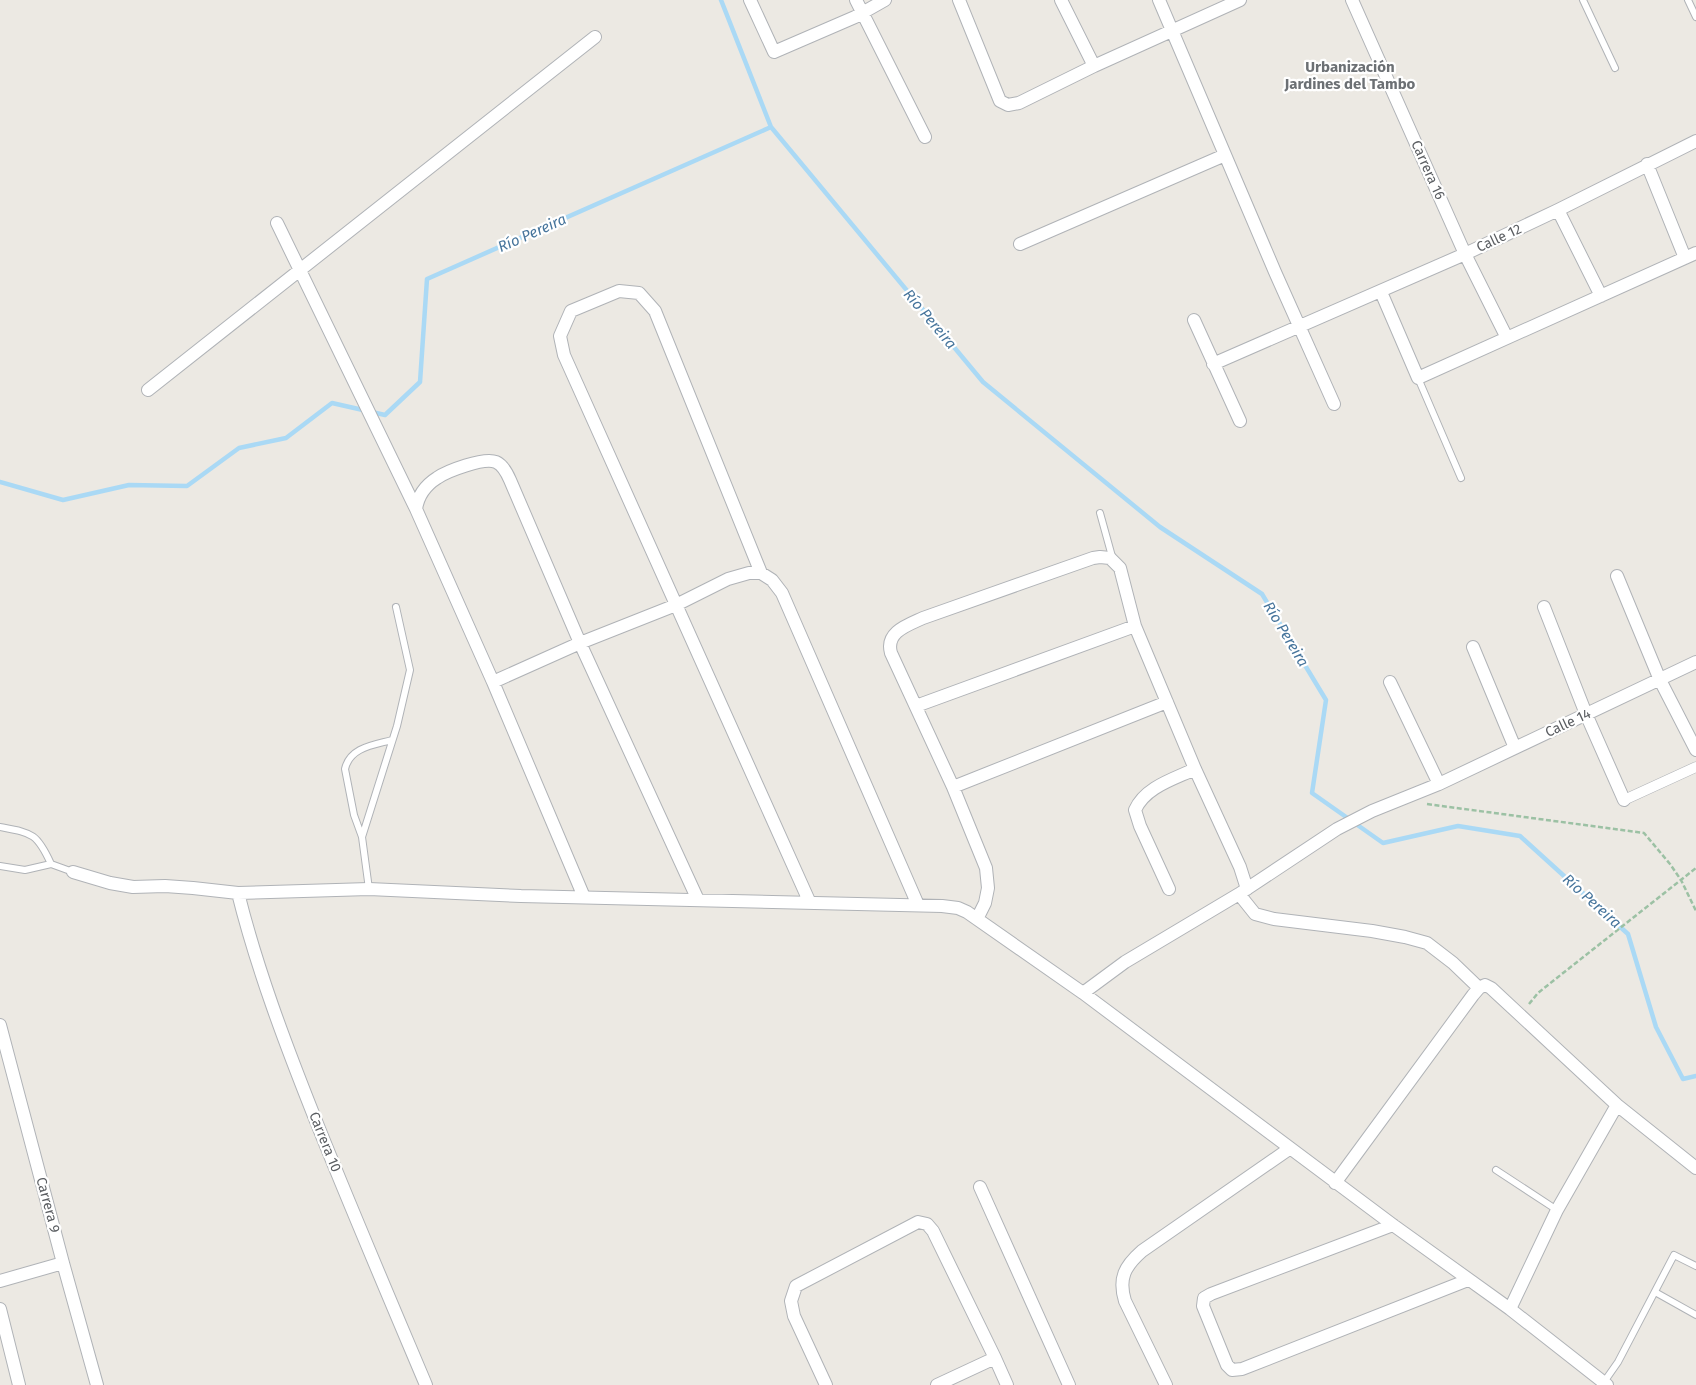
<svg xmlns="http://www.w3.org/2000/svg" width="1696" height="1385" font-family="'Fira Sans',sans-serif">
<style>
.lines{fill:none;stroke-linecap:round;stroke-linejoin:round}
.stream{stroke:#aad9f5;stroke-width:4.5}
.service-casing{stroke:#b0b3b7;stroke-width:8}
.pedestrian-casing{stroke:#b0b3b7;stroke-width:11}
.minor-casing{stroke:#b0b3b7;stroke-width:14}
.path{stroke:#9cc1a4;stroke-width:2.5;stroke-dasharray:5 2.5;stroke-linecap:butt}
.service{stroke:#fff;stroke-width:6}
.pedestrian{stroke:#fff;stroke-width:10}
.minor{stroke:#fff;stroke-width:12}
.labels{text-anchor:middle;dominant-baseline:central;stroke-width:4.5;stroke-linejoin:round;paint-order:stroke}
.street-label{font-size:14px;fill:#5b5e62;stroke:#fff}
.neighbourhood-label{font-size:15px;font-weight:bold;fill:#6c7074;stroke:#fff}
.water-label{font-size:15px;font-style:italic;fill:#47759c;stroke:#fff}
</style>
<rect width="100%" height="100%" fill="#ece9e3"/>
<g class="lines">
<path class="stream" d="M721,0L771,127
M0,482L63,500L129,485L187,486L239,448L286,438L332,403L385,415L420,382L427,279L771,127L983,382L1160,527L1262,594L1326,700L1312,793L1383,843L1458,826L1520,836L1628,934L1656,1027L1683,1079L1696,1076"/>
<defs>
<path id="service" d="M1583,0L1615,68
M1688,0L1696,17
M1418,378L1461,478
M1100,513L1113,560
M0,827C32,833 37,833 51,864
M362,837L354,815L345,769C350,747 374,745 392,740
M0,866L25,870L51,864L73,872
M369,889L362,837L397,726L410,670L396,607
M1496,1170L1557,1210
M1655,1292L1696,1315
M1604,1382L1618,1362L1674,1255L1696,1266"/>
<path id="pedestrian" d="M1624,800L1696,767"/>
<path id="minor" d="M750,0L774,52L855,17L885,0
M856,0L925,137
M959,0L1000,101L1008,105L1019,103L1094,66L1240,0
M1061,0L1094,66
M1159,0L1275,272L1334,404
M1352,0L1465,254L1507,338
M1647,164L1685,258
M1558,210L1601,296
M277,223L416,509
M1020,244L1225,155
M1381,292L1418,378L1696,253
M1194,320L1240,421
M1213,364L1465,254L1558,210L1696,141
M148,390L595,37
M761,573L655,311L639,293L619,291L571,311L560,336L564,355L810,903
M1617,576L1660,680L1696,750
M1544,607L1586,714L1624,800
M1473,647L1515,748
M493,682L416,509C418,496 426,485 437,478C447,471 484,457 496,462C503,465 507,473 510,480L580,643L698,900
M1390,682L1439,784
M916,706L1135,626
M953,787L891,653C885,632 908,625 923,618L1093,558L1100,557L1110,558L1120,568L1135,626L1195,769L1240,867L1247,889
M73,872L110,883L133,887L165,886L193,888L238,893L369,889L521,896L942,906L958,908L967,912L1083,993L1393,1225L1510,1309L1607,1385
M1169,889L1140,826L1135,810C1145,787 1174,779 1195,769
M238,893C257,969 285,1043 314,1116C350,1206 388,1295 426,1385
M1239,894L1255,914L1274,919L1372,931L1405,937L1427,943L1453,963L1479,988
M584,897L493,682L580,643L676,605L728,579L749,573H761L772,580L782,593L918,905
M977,919L985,903L988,888L986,868L953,787L1167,702
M1083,993L1125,962L1239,894L1337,829L1372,811L1439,784L1696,662
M0,1025L63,1263L97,1385
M1335,1183L1473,995L1479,988L1485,985L1491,988L1617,1105L1696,1168
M980,1187L1069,1385
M1393,1225L1211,1294L1204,1298L1203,1306L1227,1365L1232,1370L1242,1369L1468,1280
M0,1281L63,1263
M0,1309L19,1385
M1510,1309L1557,1210L1617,1105
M826,1385L794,1316L791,1301L796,1286L918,1222L927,1224L933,1231L995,1358L1007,1385
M937,1385L995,1358
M1166,1385L1125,1301C1118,1278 1125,1266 1142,1251L1289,1149"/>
</defs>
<use href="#service" class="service-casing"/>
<use href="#pedestrian" class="pedestrian-casing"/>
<use href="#minor" class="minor-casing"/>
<path class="path" d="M1427,804L1644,833L1670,864L1681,880L1696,911
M1529,1004L1538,993L1553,981L1696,868"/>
<use href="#service" class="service"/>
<use href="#pedestrian" class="pedestrian"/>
<use href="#minor" class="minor"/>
</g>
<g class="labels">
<g class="street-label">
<text transform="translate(1428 170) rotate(66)">Carrera 16</text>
<text transform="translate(1499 238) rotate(-25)">Calle 12</text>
<text transform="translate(1568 723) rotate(-25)">Calle 14</text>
<text transform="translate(325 1142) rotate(68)">Carrera 10</text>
<text transform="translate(48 1205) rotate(75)">Carrera 9</text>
</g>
<g class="neighbourhood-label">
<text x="1350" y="67">Urbanización<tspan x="1350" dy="17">Jardines del Tambo</tspan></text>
</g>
<g class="water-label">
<text transform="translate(532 233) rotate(-24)">Río Pereira</text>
<text transform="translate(930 319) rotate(50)">Río Pereira</text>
<text transform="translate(1286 634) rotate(59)">Río Pereira</text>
<text transform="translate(1592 901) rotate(42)">Río Pereira</text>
</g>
</g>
</svg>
